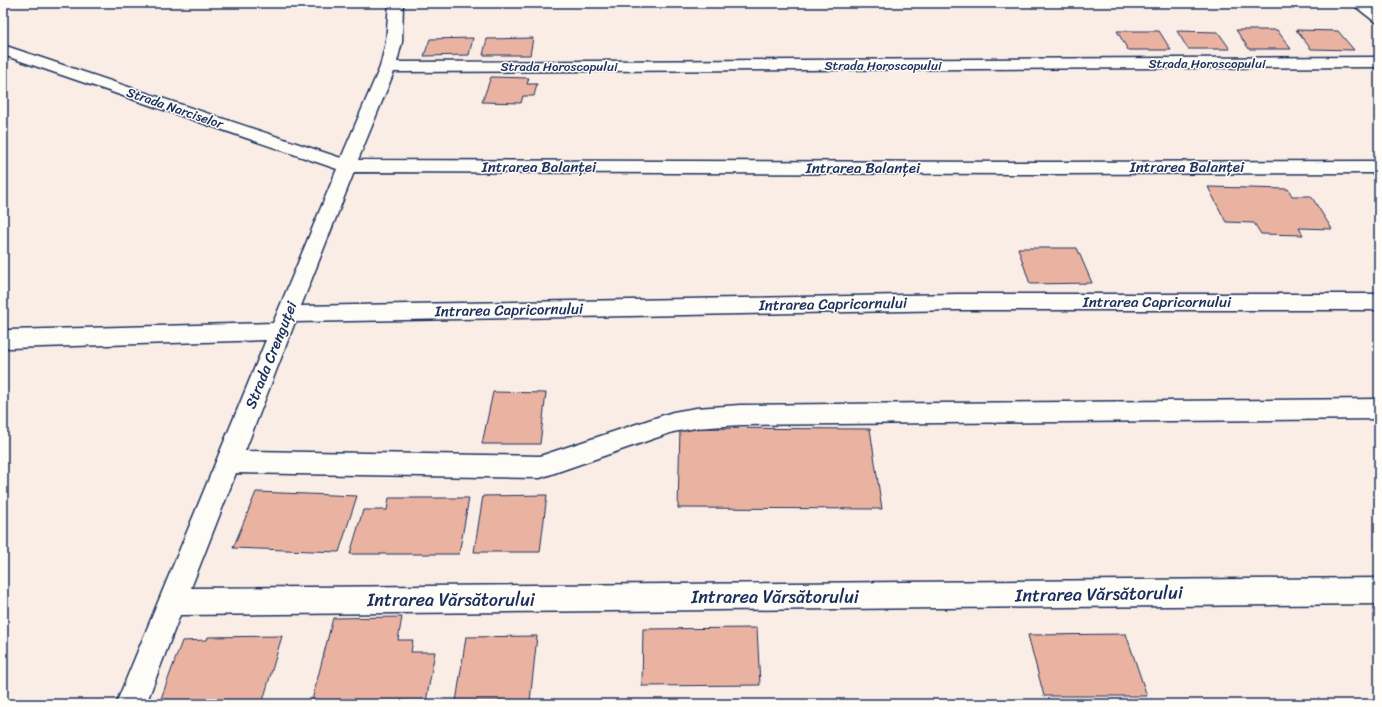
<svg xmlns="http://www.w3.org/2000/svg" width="1382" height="707" font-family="Sriracha,sans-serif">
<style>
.building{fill:#eab3a1;stroke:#1b2f5e}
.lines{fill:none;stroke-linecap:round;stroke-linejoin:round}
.minor-casing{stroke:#1b2f5e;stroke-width:3}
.major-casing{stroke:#1b2f5e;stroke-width:3}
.minor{fill:#fdfcf7;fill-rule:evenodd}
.major{fill:#fdfcf7;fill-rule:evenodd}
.labels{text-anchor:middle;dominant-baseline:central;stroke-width:3;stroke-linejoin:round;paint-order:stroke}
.far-street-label{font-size:13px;fill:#1b2f5e;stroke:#fdfcf7}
.street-label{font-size:15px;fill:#1b2f5e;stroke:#fdfcf7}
.near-street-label{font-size:18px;fill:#1b2f5e;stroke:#fdfcf7}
</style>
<rect width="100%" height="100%" fill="#f9ede6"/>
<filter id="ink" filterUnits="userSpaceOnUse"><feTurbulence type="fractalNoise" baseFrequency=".025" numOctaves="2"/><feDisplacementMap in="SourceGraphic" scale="8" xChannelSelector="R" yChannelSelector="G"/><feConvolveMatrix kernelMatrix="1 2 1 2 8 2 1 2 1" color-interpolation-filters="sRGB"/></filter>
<g filter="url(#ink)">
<path class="building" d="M1236,30H1277L1291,49H1249Z
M1296,30L1338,31L1354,50L1311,49Z
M1117,31H1159L1171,50H1128Z
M1177,31L1218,32L1230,49H1188Z
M473,38L469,55L424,56L430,39Z
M533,38L530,55H483L487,39Z
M491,77L529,78L527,84H537L534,96H523L521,103L482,102Z
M1208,187L1288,189L1292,196H1311L1332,229L1299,228L1303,235L1261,234L1254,223L1226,222Z
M1018,248H1077L1092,283L1030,284Z
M493,392L546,393L540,444H482Z
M680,428L870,429L882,509L678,508Z
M256,492L357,496L339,552L233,548Z
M547,495L540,552H474L483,496Z
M389,498H469L459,554H350L363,510H387Z
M402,617L398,640H413L411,652H435L426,702L311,704L333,618Z
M757,628L760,685L642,686L643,629Z
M1126,634L1147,696H1044L1028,635Z
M282,636L262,704H159L182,641L207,640L208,637Z
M537,636L530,701L456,702L466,637Z"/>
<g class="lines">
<defs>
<path id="minor" d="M389,3H403L402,42L397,62L1379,57V67L394,72L358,160L1054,162L1379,161V173L1054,174L354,172L301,306L957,294H1379V310H957L295,322L245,451L540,456L673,412L696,408L740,405L1379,399V419L740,425L696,428L673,432L540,478L236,473L191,588L1379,578V604L180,615L146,704H116L266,340L9,348L3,346V332L9,330L273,323L337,169L3,55V45L341,158L380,67L386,42Z"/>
<path id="major" d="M1351,3H1368L1379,11V23L1374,21Z"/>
</defs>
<use href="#minor" class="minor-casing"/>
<use href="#major" class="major-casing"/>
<use href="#minor" class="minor"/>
<use href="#major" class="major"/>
</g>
</g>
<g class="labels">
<g class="far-street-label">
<text x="1207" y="63">Strada Horoscopului</text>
<text x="883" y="65">Strada Horoscopului</text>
<text x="559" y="66">Strada Horoscopului</text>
<text transform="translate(175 108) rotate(19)">Strada Narciselor</text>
</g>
<g class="street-label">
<text x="539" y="167">Intrarea Balanței</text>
<text x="1187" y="167">Intrarea Balanței</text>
<text x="863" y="168">Intrarea Balanței</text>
<text x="1157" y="302">Intrarea Capricornului</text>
<text transform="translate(833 304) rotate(-1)">Intrarea Capricornului</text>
<text transform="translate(509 310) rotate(-1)">Intrarea Capricornului</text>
<text transform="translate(271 355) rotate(-68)">Strada Crenguței</text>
</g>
<g class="near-street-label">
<text transform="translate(1099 594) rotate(-1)">Intrarea Vărsătorului</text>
<text x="775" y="597">Intrarea Vărsătorului</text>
<text x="451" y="600">Intrarea Vărsătorului</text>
</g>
</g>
<rect width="1382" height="707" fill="none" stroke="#fdfcf7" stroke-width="16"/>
<rect x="8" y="8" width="1366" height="691" fill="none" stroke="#1b2f5e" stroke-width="1.5" filter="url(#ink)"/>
</svg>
